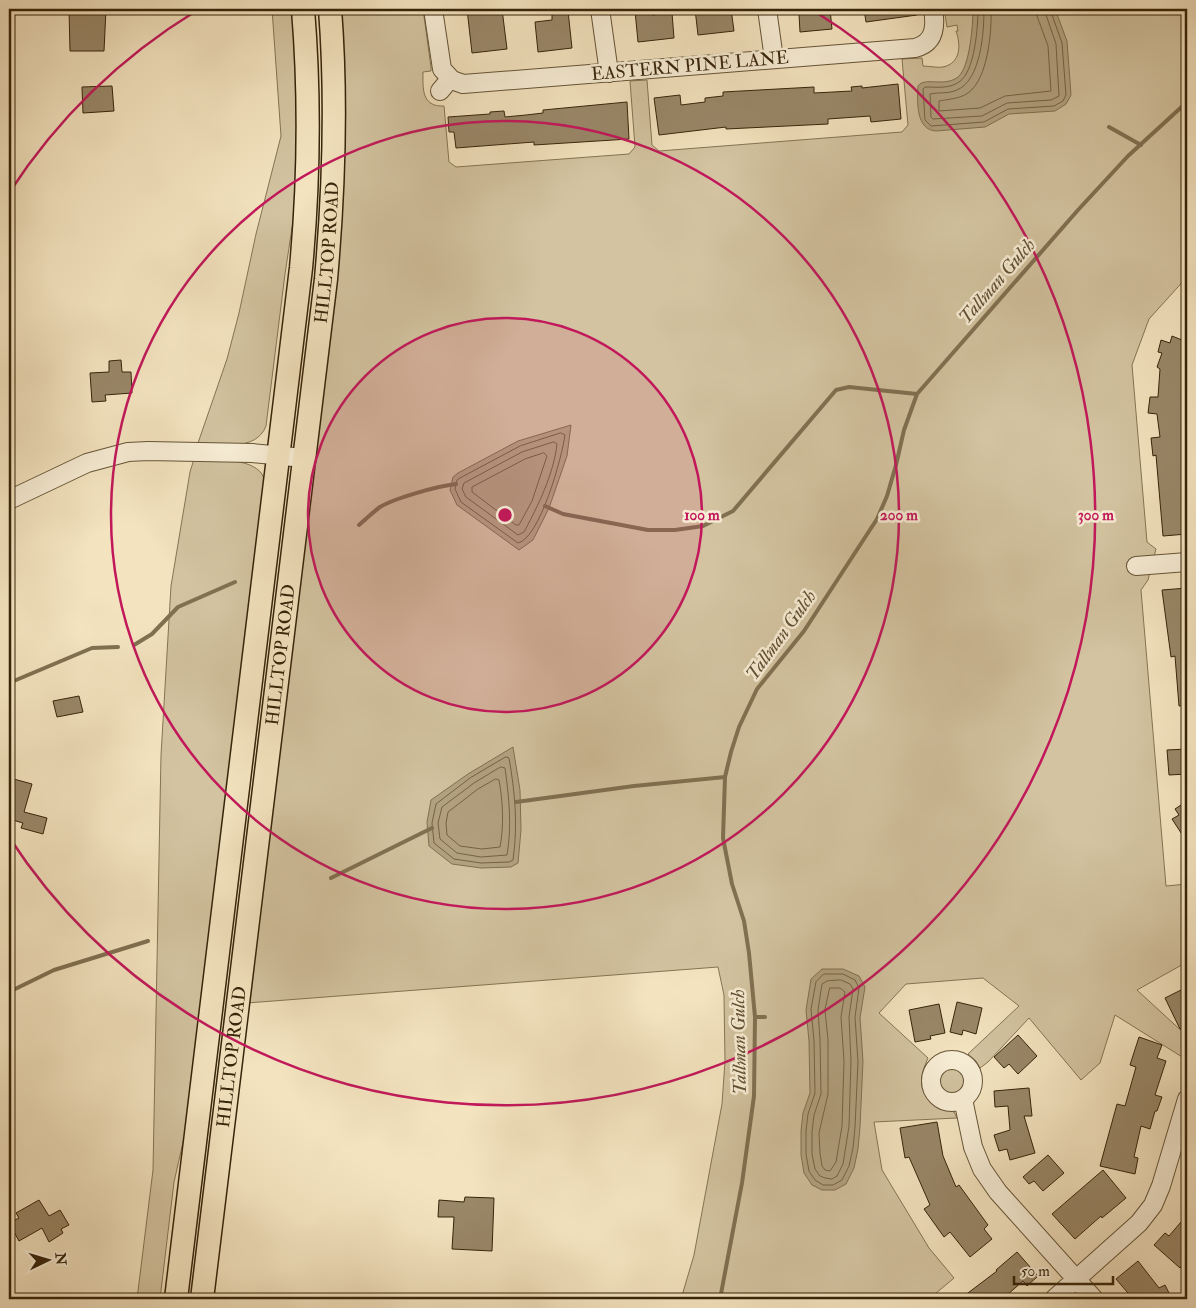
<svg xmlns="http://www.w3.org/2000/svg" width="1196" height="1308" font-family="'IM FELL Double Pica',serif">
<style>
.green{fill:#d3c3a0;stroke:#857454}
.water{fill:#b3a281;stroke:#817051}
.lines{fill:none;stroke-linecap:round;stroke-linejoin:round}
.shore{stroke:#756345;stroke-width:1}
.stream{stroke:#817051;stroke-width:4}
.building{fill:#998768;stroke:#372409}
.minor-casing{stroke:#665436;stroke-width:20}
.major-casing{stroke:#372409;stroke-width:25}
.minor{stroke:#f7edd5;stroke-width:18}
.major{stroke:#f3e3bf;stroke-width:22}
.ring{fill:none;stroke:#c2185b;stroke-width:2.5}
.labels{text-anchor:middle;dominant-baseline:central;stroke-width:5;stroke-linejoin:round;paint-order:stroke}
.street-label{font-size:18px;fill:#372409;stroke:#f7edd5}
.water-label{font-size:19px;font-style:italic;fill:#625033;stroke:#f7edd5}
.centre{fill:#c2185b;stroke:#f7edd5;stroke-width:2.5}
.ring-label{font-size:15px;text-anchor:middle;font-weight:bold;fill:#c2185b;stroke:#f7edd5;stroke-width:5;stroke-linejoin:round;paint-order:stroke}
</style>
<rect width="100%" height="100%" fill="#f3e3bf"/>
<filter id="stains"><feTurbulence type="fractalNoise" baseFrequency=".004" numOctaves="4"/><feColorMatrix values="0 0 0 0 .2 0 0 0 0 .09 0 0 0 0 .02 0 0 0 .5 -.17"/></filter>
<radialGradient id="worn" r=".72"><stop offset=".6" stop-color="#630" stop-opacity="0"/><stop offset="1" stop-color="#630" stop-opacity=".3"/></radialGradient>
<path class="green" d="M272,9H294L299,110L294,215L285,274L266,426C256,452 220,444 198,443L227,359L239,313L256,234L281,136Z
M338,9H423L431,67V71L423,72C423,88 421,107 444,106L449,162L456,167L629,154L635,147L630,81L647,80L652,145L659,151L902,132L908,125L902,59L922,58L923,66C930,66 937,68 943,67C961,63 961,45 956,31H958L957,25L947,27L944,9H1187V277L1149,319L1132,365L1147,542L1156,549L1148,580L1141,590L1166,886L1187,884V962L1137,990L1187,1036V1060L1115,1015L1100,1063L1081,1080L1029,1018L988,1062L980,1068L976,1061L968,1054L1019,1006L983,978L906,984L879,1013L928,1058C918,1080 918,1094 939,1109L943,1107L954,1112L957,1118L874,1122L882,1170L929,1248L954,1278L929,1299H681L694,1255L722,1104L725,1061L724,995L718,967L247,1003L280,738Z
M194,459C212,460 250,457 262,474C264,478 265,485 267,489L191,1107L174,1182L160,1299H137L153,1170L161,755L171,586L190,472Z
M937 1080a15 15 0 1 1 30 0a15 15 0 1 1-30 0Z"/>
<path class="water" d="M973,9H1055L1067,41L1071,95L1066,104L1055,111L1009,114L985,127L936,131C916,130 917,102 918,86C922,80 932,82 940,82C946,82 953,81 958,77C970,67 973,24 973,9Z
M571,425L567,456L549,508L533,540L519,550L457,505L450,490L453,477L458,473L518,441Z
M513,747L520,790L521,830L518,863L511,867L481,868L452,864L429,846L427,822L431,800L468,774Z
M822,969H843L859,976L865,987L860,1018L863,1061L860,1127L858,1149L854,1168L846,1184L835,1190H822L812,1185L804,1173L801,1155V1131L803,1113L810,1093L809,1041L806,1010L811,979Z"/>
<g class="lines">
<path class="shore" d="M978,9C978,26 975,72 959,82C949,89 936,87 925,87L923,89L925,120L931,126L984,122L1008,109L1054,106L1063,101L1066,95L1062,43L1050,9
M984,9C984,32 981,80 957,90C948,94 939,92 930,94L931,117L933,119L982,116L1007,103L1051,100L1059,96L1056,44L1044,9
M991,9C992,31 988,79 968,93C959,99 949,99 939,101V111L980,108L1005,96L1051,91L1048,46L1037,16V9
M561,433L565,435C562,457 540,538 518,543L461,502L455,489L457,480L460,478L520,446Z
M554,442L557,444C554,473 538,506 524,532L518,535L466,497L462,489L464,483L522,452Z
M544,453L547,456L532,501L519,525H516L472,492V487L525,459Z
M506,757L509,758C515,792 518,825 513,860L509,862L481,863L454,859L434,843L432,823L436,804L470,778Z
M501,767L505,768C509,797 512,826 507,855L481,857L457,853L440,839L438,823L442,807L474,783Z
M496,779L499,780C503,802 504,826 500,847L482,849L460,846L447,835L446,823L448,812L478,789Z
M824,974H843L855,980L859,988L855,1017L858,1062L855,1127L853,1148L849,1166L842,1180L833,1185H823L815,1180L809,1171L806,1154V1131L808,1114L815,1093L814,1041L811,1009L816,982Z
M841,980L850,984L853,989L849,1017L851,1061L849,1126L843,1164L837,1176L832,1179L825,1178L820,1176L815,1169L812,1154V1132L814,1115L821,1094L820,1040L818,1010L822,984L827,981Z
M830,988H840L845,992L841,1017L844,1061L842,1126L836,1162L830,1171L825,1170L822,1166L820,1153L819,1133L828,1094V1040L825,1010Z"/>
<path class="stream" d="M1109,127L1141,145
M545,506L563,514L648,530H675L703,526L733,511L836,390L849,387L917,394
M359,525C366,519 373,512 380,507C395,498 438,486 456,484
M134,645L152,634L178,607L235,582
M9,683L92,648L118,647
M516,802L634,786L725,777
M331,878L432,828
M9,992L54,970L148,941
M755,1017H765
M720,1299L742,1183L754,1096L755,1017L749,953L744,921L732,884L723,838L725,777L731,752L739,727L757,689L804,631L877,519L887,496L896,465L904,430L917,394L1078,210L1128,156L1187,102"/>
</g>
<path class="building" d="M69,9H106L104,51H70Z
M467,9H502L507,49L472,53Z
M652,9V15L672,13L674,38L638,42L635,11Z
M695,9H731L734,31L698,35Z
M804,9H830L832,29L800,32L799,14H804Z
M864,9H916L917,15L866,22Z
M568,11L572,48L538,52L535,22L552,20V13Z
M898,84L901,119L871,122L870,116L828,119V124L726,129V127L659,135L654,98L680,95L681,105L705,102V98L723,96V92L814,87V93L852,91L851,87L862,86V88Z
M112,86L114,111L83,113L82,87Z
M627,102L629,139L534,145V142L456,148L454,132H449L448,117L490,114V112L504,111L505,117L526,115L543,113V110Z
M1172,336L1187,342V405L1185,429L1187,428V534L1163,536L1156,455L1153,456L1151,438L1160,437L1157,414L1148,413L1150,397H1158L1160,369L1157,367L1162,353L1158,352L1161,340L1170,343Z
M121,360L122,372H131L132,393L105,395L106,401L92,402L90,373L109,372V361Z
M1187,588V705L1179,706L1175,656L1171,657L1162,590Z
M79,696L83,712L57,717L53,701Z
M1187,749V774L1169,775L1167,750Z
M10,778L32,784L24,812L47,818L43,834L21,828L23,823L9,819V783Z
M1187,801V842L1172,819L1179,815L1175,809Z
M1187,987V1025L1180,1029L1165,998Z
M957,1002L982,1008L976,1034L963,1030L962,1035L950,1032Z
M939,1004L945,1033L930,1036L931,1039L915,1042L909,1010Z
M1018,1035L1037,1056L1018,1074L1009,1064L1004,1068L994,1057Z
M1139,1037L1162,1045L1157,1058L1166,1061L1155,1095L1162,1097L1157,1111H1155L1150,1129L1141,1126L1134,1157L1138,1158L1135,1174L1100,1166L1117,1104L1125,1106L1136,1067L1130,1065Z
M1029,1088L1032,1116H1024L1035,1153L1010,1160L1007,1149L999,1151L994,1135L1010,1130L1008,1106L995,1107L994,1091Z
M937,1122L943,1156L956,1187L959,1185L988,1225L984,1229L992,1239L970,1257L950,1232L944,1237L924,1209L930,1205L909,1157L905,1158L900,1128Z
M1048,1155L1064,1173L1043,1191L1034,1181L1029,1184L1023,1177Z
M1103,1170L1126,1198L1102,1218L1101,1216L1075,1239L1052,1214Z
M465,1197L494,1198L492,1251L452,1249L454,1217H438L439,1200L464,1202Z
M39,1200L49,1216L60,1210L69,1225L61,1229L63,1233L49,1242L42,1228L19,1241L9,1223L19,1218L16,1213Z
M1187,1215V1260L1180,1268L1154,1245L1165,1233L1169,1236Z
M1017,1252L1038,1276L1027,1286L1023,1281L1007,1295L1011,1299H960L997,1271L996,1270Z
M1138,1261L1159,1288L1165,1285L1172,1299H1133L1116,1279Z"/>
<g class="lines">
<defs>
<path id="minor" d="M433,9L442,69L452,80L463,84L915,48C935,43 936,26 933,9
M600,9L609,73
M767,9L774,59
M440,91L450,79
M9,500L87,463L128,452L148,451L252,453L304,458
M1136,566L1187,562
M931 1081a21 21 0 1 1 42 0a21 21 0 1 1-42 0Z
M963,1099L973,1147L982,1169L998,1192L1094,1299
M1054,1299L1139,1223L1153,1205L1161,1186L1187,1099"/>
<g id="major">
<path d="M176,1299L301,268C309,182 310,95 303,9"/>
<path id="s1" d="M202,1299L326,279C334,189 337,99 330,9"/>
</g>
</defs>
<use href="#minor" class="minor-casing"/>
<use href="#major" class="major-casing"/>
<use href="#minor" class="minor"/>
<use href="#major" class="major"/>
</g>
<circle cx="505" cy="515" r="197" fill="#c2185b" fill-opacity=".12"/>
<g class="ring">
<circle cx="505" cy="515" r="197"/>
<circle cx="505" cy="515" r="394"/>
<path d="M9 193A591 591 0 0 1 196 11M814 11A591 591 0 1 1 9 837"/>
</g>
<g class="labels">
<g class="street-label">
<text transform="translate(690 66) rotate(-5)">EASTERN PINE LANE</text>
<text stroke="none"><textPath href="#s1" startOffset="1054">HILLTOP ROAD</textPath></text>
<text stroke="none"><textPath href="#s1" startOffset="649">HILLTOP ROAD</textPath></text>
<text stroke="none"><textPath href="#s1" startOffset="244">HILLTOP ROAD</textPath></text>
</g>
<g class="water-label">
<text transform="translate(997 281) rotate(-49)">Tallman Gulch</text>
<text transform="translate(781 635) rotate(-54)">Tallman Gulch</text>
<text transform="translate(739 1042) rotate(-91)">Tallman Gulch</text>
</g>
</g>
<circle cx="505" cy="515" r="8" class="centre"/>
<g class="ring-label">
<text x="702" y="520">100 m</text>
<text x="899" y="520">200 m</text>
<text x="1096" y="520">300 m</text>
</g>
<rect width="1196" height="1308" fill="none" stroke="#f3e3bf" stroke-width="30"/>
<rect x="10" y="10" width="1176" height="1288" fill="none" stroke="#372409" stroke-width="2.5"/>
<rect x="15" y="15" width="1166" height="1278" fill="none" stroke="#372409"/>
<g transform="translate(48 1260) rotate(85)" stroke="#f7edd5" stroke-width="4" paint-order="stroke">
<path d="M0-4L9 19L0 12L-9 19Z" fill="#372409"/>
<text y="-8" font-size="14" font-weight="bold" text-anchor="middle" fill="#372409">N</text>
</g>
<path d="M1014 1276v8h99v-8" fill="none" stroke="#372409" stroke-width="2.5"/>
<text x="1021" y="1276" font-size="15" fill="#372409" stroke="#f7edd5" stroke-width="4" paint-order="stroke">50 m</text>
<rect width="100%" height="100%" filter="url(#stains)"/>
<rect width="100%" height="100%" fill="url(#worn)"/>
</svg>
